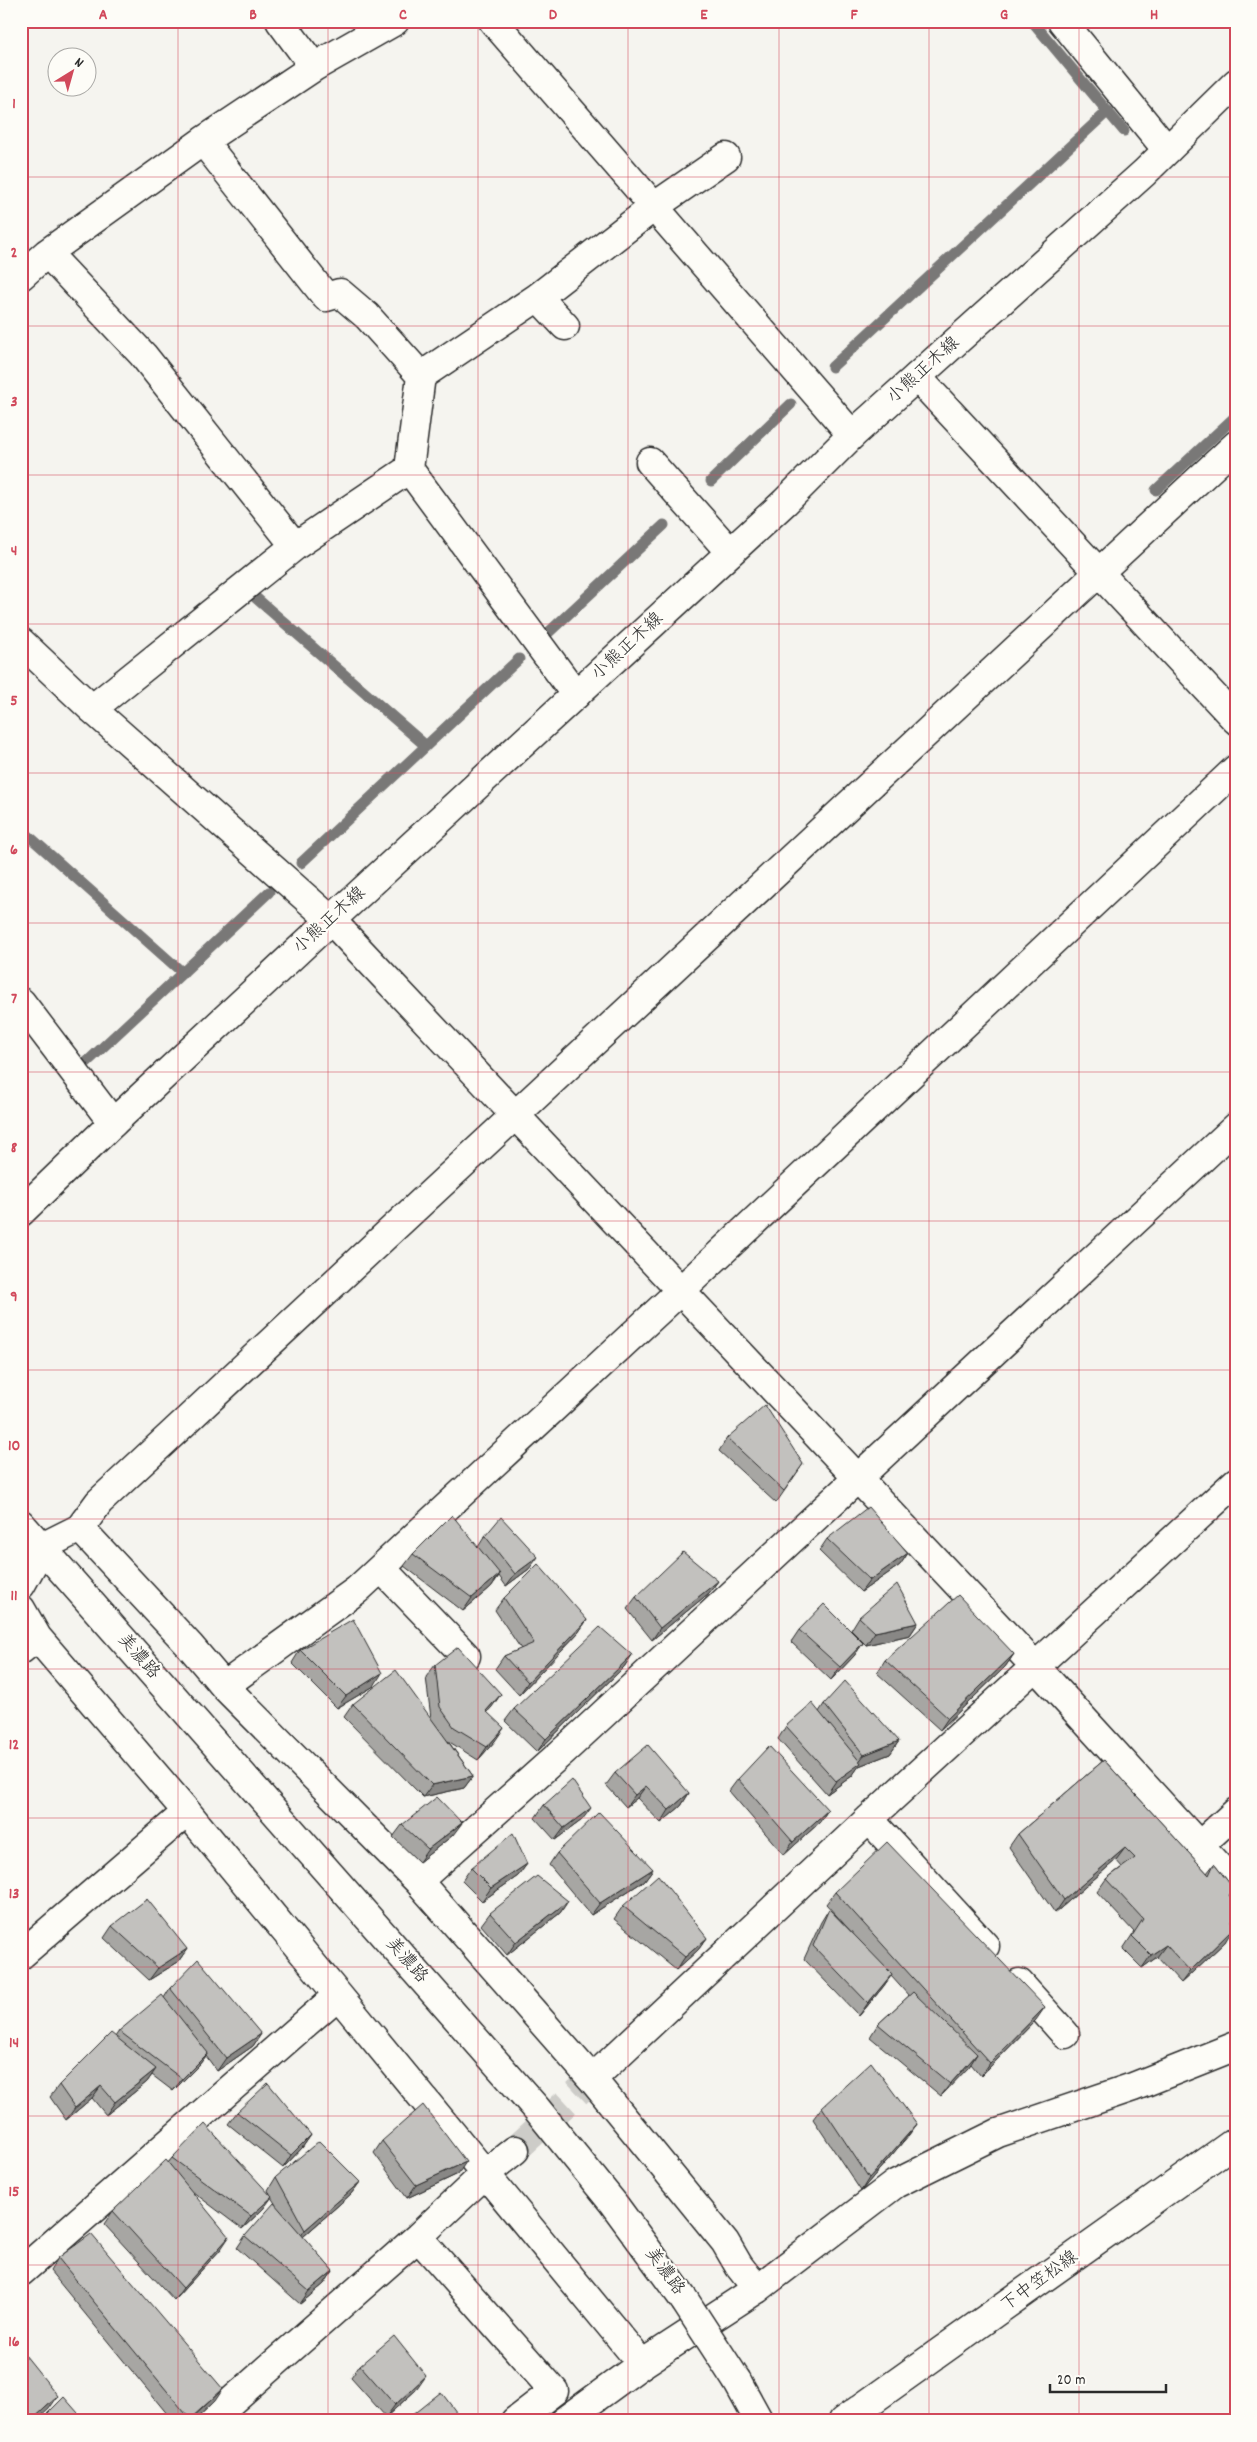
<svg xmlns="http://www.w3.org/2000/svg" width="1257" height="2442" font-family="Dekko,'Klee One',sans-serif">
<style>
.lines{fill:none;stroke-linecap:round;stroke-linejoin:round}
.stream{stroke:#797877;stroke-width:11}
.street-tunnel{stroke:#cdccc8;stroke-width:28;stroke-dasharray:28 14;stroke-linecap:butt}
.street-casing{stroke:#2b2b2b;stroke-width:31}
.secondary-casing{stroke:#2b2b2b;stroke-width:31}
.primary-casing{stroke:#2b2b2b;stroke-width:31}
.street{stroke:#fdfcf7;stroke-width:28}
.secondary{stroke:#fdfcf7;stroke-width:28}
.primary{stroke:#fdfcf7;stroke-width:28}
.primary-bridge-casing{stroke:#2b2b2b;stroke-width:31;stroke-linecap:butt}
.primary-bridge{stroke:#fdfcf7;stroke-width:28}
.wall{fill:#a7a6a3;stroke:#2b2b2b}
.shaded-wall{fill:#888785;stroke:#2b2b2b}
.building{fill:#c2c1be;stroke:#2b2b2b}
.grid{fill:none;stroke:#d1495b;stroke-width:1;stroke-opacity:0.55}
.labels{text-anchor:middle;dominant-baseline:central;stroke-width:4.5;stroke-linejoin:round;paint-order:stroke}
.street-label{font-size:18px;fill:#2b2b2b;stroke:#fdfcf7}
.neatline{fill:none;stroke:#d1495b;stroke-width:2}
.grid-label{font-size:16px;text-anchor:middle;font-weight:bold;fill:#d1495b}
</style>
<rect width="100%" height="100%" fill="#f5f4ef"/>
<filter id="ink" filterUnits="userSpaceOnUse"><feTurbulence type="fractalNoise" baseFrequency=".02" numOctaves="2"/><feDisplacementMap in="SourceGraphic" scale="10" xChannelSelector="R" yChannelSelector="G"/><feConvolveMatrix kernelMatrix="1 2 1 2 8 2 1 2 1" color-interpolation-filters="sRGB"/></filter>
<g filter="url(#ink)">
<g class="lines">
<path class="stream" d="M1032,21L1124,131
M832,367L1108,111
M711,481L791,404
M1156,490L1236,416
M256,598L426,746
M548,633L664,525
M21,829L183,973
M301,863L519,659
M87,1062L269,892"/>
<path class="street-tunnel" d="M515,2150L592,2079"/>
<defs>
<path id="street" d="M280,21L314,67
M493,21L852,435
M1062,21L1167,150
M203,141L326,297L340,293L367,316L421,376
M47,253L143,355L295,546
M21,276L47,253L203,141L314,67L395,21
M538,297L565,326
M917,377L1236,720
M650,462L730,552
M409,469L576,695
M21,642L92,709L331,920L1035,1666L1236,1886
M92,709L295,546L409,469L421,376L538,297L655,206L726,157
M21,1002L113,1123
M381,1568L466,1656
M21,1585L42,1547L80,1528
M21,1609L37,1637
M21,1650L37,1637L187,1812L338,1995L21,2272
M224,1686L357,1590L680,1291L1236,769
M869,1819L985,1946
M1199,1846L1236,1812
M418,1881L569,1746L1236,1127
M21,1955L187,1812
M1019,1983L1065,2034
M338,1995L642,2364
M592,2079L869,1819L1236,1482
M418,2237L554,2391L515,2421
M757,2289L739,2266L725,2242L592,2079L418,1881L224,1686L190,1646L80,1528L99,1502L1236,445
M209,2421L418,2237L486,2173L515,2150"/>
<path id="secondary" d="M21,1212L113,1123L331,920L785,502L852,435L1144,173L1236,83
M564,2421L642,2364L757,2289L895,2184L998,2133L1133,2087L1236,2046
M843,2421L1236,2141"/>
<path id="primary" d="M21,1524L536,2108L613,2203L685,2301
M737,2381L759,2421"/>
</defs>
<use href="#street" class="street-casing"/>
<use href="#secondary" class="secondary-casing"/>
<use href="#primary" class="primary-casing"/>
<use href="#street" class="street"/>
<use href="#secondary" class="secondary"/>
<use href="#primary" class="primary"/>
<defs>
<path id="primary-bridge" d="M685,2301L737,2381"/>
</defs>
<use href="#primary-bridge" class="primary-bridge-casing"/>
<use href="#primary-bridge" class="primary-bridge"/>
</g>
<path class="wall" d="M727,1438L803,1464L776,1503L719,1451Z
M485,1536L529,1569L506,1586L499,1576L491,1587L463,1611L404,1566L413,1554L478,1547Z
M827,1539L908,1553L900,1565L861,1592L819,1551Z
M718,1581L709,1593L652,1640L627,1609L636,1597Z
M504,1598L587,1620L578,1633L519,1695L495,1669L504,1656L521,1649L495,1610Z
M859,1617L918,1623L910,1635L866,1645L851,1630Z
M799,1630L863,1643L854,1656L831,1680L791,1642Z
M300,1650L374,1686L337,1708L292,1663Z
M1014,1654L1005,1667L940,1730L877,1673L885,1660Z
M632,1655L624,1667L537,1752L505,1721L514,1709Z
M435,1665L501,1694L487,1712L495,1741L478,1760L448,1741L473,1776L464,1788L423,1797L344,1717L353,1704L431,1718L426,1677Z
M824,1704L899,1741L890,1754L859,1766L852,1776L827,1794L778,1739L786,1726L819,1712Z
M1104,1760L1207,1873L1214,1864L1235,1890L1230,1897L1232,1924L1225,1942L1181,1983L1157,1957L1142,1968L1123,1949L1134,1932L1097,1892L1106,1879L1122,1867L1116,1860L1055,1913L1009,1847L1018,1834Z
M615,1773L689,1793L681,1806L661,1823L637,1798L626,1807L606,1785Z
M738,1779L828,1810L819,1823L784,1855L729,1791Z
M544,1805L582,1820L555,1840L535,1818Z
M402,1825L453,1835L419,1862L393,1837Z
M557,1853L653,1869L644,1881L591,1915L549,1865Z
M527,1864L518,1876L482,1901L462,1881L471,1868Z
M835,1892L1036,2020L981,2076L971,2064L941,2096L870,2037L878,2024L909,1996L891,1976L883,1987L859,2016L804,1959L821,1922L829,1909L854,1935L826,1904Z
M568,1901L560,1913L507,1955L481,1925L490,1913Z
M623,1906L707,1938L698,1950L676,1970L614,1919Z
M112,1926L187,1949L178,1962L149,1980L104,1938Z
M170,1988L261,2034L253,2046L217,2071L206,2056L199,2065L173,2091L152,2075L147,2082L106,2115L92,2098L66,2120L50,2097L59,2085L115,2037L119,2031L164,1998Z
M822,2107L917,2124L908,2136L861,2191L813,2119Z
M237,2112L311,2135L302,2148L283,2168L228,2124Z
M382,2141L458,2174L407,2198L374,2153Z
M172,2158L270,2195L268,2190L276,2177L360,2182L351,2194L303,2237L333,2271L324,2284L300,2304L237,2248L245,2236L276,2205L271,2197L263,2209L242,2229L193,2192L221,2249L174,2300L104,2224L113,2211L168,2163Z
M58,2258L215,2401L194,2421H173L50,2271Z
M360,2365L417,2389L386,2417L351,2378Z
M46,2415L85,2421H42Z"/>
<path class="shaded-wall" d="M908,1553L900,1565L861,1592L870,1580Z
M538,1557L529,1569L506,1586L515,1574Z
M500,1574L491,1587L463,1611L472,1598Z
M718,1581L709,1593L652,1640L660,1628Z
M587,1620L578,1633L519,1695L528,1682Z
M918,1623L910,1635L866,1645L875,1632Z
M863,1643L854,1656L831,1680L840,1667Z
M1014,1654L1005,1667L940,1730L948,1718Z
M632,1655L624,1667L537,1752L546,1739Z
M382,1673L374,1686L337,1708L346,1696Z
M501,1694L492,1707L477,1723L486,1711Z
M504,1728L495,1741L478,1760L487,1747Z
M899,1741L890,1754L859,1766L852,1776L827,1794L836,1781L855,1767L864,1755Z
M473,1776L464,1788L423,1797L432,1785Z
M646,1786L637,1798L626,1807L635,1795Z
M689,1793L681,1806L661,1823L669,1810Z
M591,1808L582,1820L555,1840L564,1828Z
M828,1810L819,1823L784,1855L793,1842Z
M462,1823L453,1835L419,1862L428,1849Z
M1125,1848L1116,1860L1055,1913L1064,1900Z
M527,1864L518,1876L482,1901L491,1888Z
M653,1869L644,1881L591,1915L600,1903Z
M1235,1890L1227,1903L1229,1895Z
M568,1901L560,1913L507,1955L516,1942Z
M1233,1929L1225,1942L1181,1983L1190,1971Z
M707,1938L698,1950L676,1970L685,1957Z
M1166,1945L1157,1957L1142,1968L1151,1955Z
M187,1949L178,1962L149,1980L158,1968Z
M892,1974L883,1987L859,2016L868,2003Z
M1045,2007L1036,2020L981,2076L990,2063Z
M261,2034L253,2046L217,2071L226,2058Z
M208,2053L199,2065L173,2091L182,2079Z
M977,2054L969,2067L941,2096L950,2084Z
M156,2069L147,2082L106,2115L115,2102Z
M101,2086L92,2098L66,2120L75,2108Z
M917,2124L908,2136L861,2191L869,2178Z
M311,2135L302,2148L283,2168L291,2155Z
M466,2162L458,2174L407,2198L416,2185Z
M360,2182L351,2194L296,2243L305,2230Z
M272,2197L263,2209L242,2229L251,2216Z
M229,2237L221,2249L174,2300L183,2288Z
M333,2271L324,2284L300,2304L309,2291Z
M426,2376L417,2389L386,2417L395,2405Z
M223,2389L215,2401L194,2421H189Z
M58,2396L49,2409L36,2421H31Z"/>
<path class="building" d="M765,1405L803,1464L784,1491L727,1438Z
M868,1507L908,1553L870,1580L827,1539Z
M452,1515L500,1574L472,1598L413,1554Z
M501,1517L538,1557L515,1574L485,1536Z
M683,1552L718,1581L660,1628L636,1597Z
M538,1564L587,1620L528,1682L504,1656L534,1643L504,1598Z
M897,1584L918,1623L875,1632L859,1617Z
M958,1595L1014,1654L948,1718L885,1660Z
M824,1604L863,1643L840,1667L799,1630Z
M353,1619L382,1673L346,1696L300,1650Z
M600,1627L632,1655L546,1739L514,1709Z
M458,1647L501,1694L486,1711L504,1728L487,1747L454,1727L440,1707L435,1665Z
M396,1670L473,1776L432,1785L353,1704Z
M845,1681L899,1741L864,1755L824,1704Z
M812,1703L861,1763L836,1781L786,1726Z
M648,1745L689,1793L669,1810L646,1786L635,1795L615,1773Z
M769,1746L828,1810L793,1842L738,1779Z
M1104,1760L1209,1875L1214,1864L1235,1890L1229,1895L1236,1904V1917L1231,1921L1233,1929L1190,1971L1166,1945L1151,1955L1132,1936L1143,1919L1106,1879L1135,1858L1125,1848L1064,1900L1018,1834Z
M572,1780L591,1808L564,1828L544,1805Z
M437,1797L462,1823L428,1849L402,1825Z
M599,1812L653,1869L600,1903L557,1853Z
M513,1833L527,1864L491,1888L471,1868Z
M887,1842L1045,2007L990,2063L835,1892Z
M658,1875L707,1938L685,1957L623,1906Z
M537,1876L568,1901L516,1942L490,1913Z
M147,1899L187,1949L158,1968L112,1926Z
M829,1909L892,1974L868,2003L813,1946Z
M198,1959L261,2034L226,2058L170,1988Z
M913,1992L977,2054L950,2084L878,2024Z
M162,1995L208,2053L182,2079L119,2031Z
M111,2033L156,2069L115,2102L101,2086L75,2108L59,2085Z
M871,2062L917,2124L869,2178L822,2107Z
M268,2083L311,2135L291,2155L237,2112Z
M423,2105L466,2162L416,2185L382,2141Z
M205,2124L272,2197L251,2216L172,2158Z
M319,2141L360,2182L305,2230L276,2177Z
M166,2160L229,2237L183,2288L113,2211Z
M274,2203L333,2271L309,2291L245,2236Z
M91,2234L223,2389L190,2419L58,2258Z
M394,2336L426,2376L395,2405L360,2365Z
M21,2350L58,2396L31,2421H21Z
M441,2392L463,2421L406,2420Z
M64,2397L85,2421H51L46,2415Z"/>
</g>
<path class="grid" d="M178,21V2421M328,21V2421M478,21V2421M628,21V2421M779,21V2421M929,21V2421M1079,21V2421M21,177H1236M21,326H1236M21,475H1236M21,624H1236M21,773H1236M21,923H1236M21,1072H1236M21,1221H1236M21,1370H1236M21,1519H1236M21,1669H1236M21,1818H1236M21,1967H1236M21,2116H1236M21,2265H1236"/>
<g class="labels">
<g class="street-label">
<text transform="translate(924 371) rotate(-42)">小熊正木線</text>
<text transform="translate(628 647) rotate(-43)">小熊正木線</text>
<text transform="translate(330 921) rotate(-42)">小熊正木線</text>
<text transform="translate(138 1657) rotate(49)">美濃路</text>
<text transform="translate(406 1961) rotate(49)">美濃路</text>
<text transform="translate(664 2272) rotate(54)">美濃路</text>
<text transform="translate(1040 2282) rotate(-36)">下中笠松線</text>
</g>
</g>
<rect width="1257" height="2442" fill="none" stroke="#fdfcf7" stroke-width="55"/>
<g transform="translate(72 72) rotate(37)"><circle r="24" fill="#fdfcf7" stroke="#a9a8a5"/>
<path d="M0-4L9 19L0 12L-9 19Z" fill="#d1495b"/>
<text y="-8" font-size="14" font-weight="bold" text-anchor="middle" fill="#2b2b2b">N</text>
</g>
<path d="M1050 2384v8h116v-8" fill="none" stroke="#2b2b2b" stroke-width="2.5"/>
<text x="1057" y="2384" font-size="15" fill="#2b2b2b" stroke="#fdfcf7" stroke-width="4" paint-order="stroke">20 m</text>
<rect x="28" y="28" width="1202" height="2386" class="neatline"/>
<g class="grid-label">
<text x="103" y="19">A</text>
<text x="253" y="19">B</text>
<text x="403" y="19">C</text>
<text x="553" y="19">D</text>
<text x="704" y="19">E</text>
<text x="854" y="19">F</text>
<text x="1004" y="19">G</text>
<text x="1154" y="19">H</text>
<text x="14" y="108">1</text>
<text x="14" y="257">2</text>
<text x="14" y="406">3</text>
<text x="14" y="555">4</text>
<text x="14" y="705">5</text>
<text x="14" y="854">6</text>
<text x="14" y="1003">7</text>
<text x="14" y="1152">8</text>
<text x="14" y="1301">9</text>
<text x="14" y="1450">10</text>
<text x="14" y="1600">11</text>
<text x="14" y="1749">12</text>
<text x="14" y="1898">13</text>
<text x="14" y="2047">14</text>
<text x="14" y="2196">15</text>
<text x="14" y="2346">16</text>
</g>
</svg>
